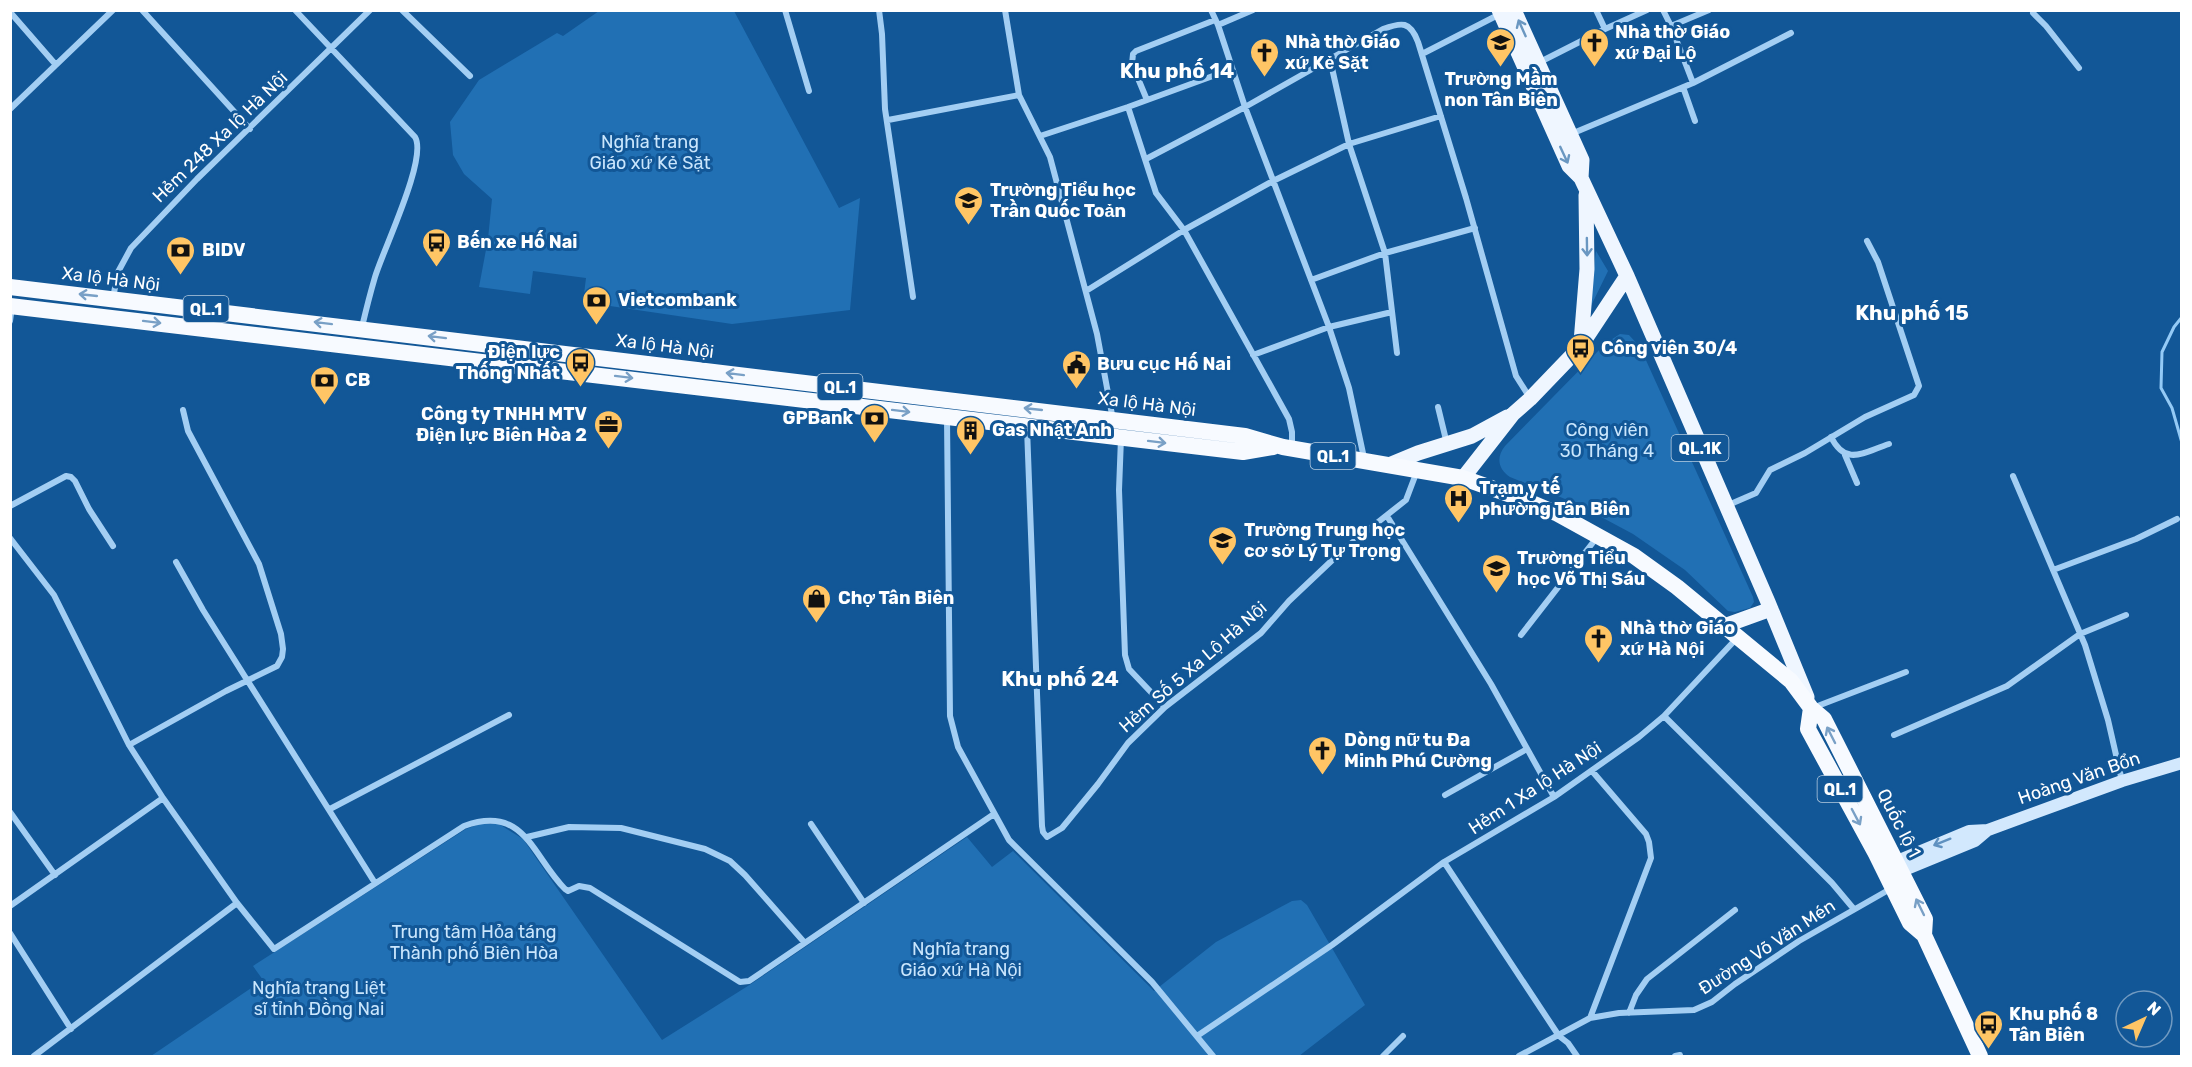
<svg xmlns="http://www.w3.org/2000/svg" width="2192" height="1067" font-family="Rubik,sans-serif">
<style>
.green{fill:#2170b4}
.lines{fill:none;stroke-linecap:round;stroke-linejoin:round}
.stream{stroke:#94caf6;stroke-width:3}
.minor{stroke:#a3cef3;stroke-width:6}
.secondary{stroke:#d2e8fd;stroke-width:12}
.primary{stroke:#eff6ff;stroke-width:15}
.trunk{stroke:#f7faff;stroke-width:16}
.oneway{stroke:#6a97c1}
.oneway2{stroke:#79a0c6}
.oneway3{stroke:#5f91c0}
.labels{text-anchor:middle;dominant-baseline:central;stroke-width:6;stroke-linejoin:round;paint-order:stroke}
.shield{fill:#125797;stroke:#b8cde0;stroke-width:1.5}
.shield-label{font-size:16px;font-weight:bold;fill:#fff}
.poi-label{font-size:18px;font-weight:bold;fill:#fff;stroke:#125797;text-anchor:start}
.street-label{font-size:18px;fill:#fff;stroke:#125797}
.park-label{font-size:18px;fill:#cae6fd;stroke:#125797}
.quarter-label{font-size:21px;font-weight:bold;fill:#fff;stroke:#125797}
</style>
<rect width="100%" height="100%" fill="#125797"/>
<path class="green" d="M599,11H734L839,208L860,198L850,310L732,324L583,302L586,278L533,271L530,294L479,287L488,239L492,199L464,174L453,155L450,122L479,80L557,33L563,36Z
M1596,251L1608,271L1589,310Z
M1620,334L1629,335L1640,347L1753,597L1754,602L1750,608L1735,612L1728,611L1685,570L1633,534L1575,503L1510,477C1498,469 1496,457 1505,446L1606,343Z
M480,824H499L523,839L662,1040L751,984L967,837L992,867L1013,851L1154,991L1216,942L1292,901L1301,900L1307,905L1365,1005L1299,1056H151L263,980L253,966L466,829Z"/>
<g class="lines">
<path class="stream" d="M2182,317L2174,327L2162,352L2161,388L2172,408L2182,443"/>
<path class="minor" d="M142,10L250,129
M295,10L415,137C428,158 383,250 375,277C370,294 366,310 362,327
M402,10L470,76
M785,10L809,91
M879,10L882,34L885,109L913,297
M1005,10L1019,95L1050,157L1097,334L1113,420
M1211,10L1218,25L1245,107L1329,327L1349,388L1364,458
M1596,10L1605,29
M1663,10L1671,26L1709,10
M10,12L56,65
M2033,13L2046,26L2079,68
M1218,25L1253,10
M1671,26L1693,83
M1422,54L1500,14
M1330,59L1349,144L1385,253L1397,353
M1538,63L1605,29L1647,10
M1683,87L1695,121
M1147,100L1132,64L1133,54L1136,51L1215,20
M1128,107L1156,193L1184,230L1289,419L1292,432V446
M10,109L113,10
M888,120L1019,95
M1571,134L1693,83L1791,33
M1040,136L1128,107L1232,69
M1146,159L1245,107L1383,29C1402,22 1410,21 1418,42L1466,198L1516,376L1530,398
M1311,280L1385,253L1475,228
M1086,291L1184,230L1273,181L1349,144L1441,116
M113,298L118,272L131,248L197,179L370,10
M10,321L12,306
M1253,355L1329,327L1392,312
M1438,407L1447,444
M947,418L950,716L958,747L1009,840L1152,982L1213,1056
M1027,428L1042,826L1043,832L1047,837L1062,828L1098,784L1128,743L1165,707L1261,633L1289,601L1344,549L1406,500L1417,471
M1831,437C1846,467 1864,452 1889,444
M1121,438L1119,490L1125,655L1129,669L1165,707
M1845,455L1857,483
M2013,476L2085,645L2108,720L2122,781
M10,506L66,476L71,477L75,481L89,509L113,546
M1726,506L1756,493L1770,470L1805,453L1865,417L1914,395L1919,386L1878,262L1867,241
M1387,516L1491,684L1554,797
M10,538L54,595L129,745L163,798L237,903L274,949L464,826C525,804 532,856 565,889L568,891L579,886L590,888L740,982L749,981L994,814
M176,562L203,610L375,883
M2053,570L2136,539L2177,519
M1521,635L1598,536
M1815,707L1906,672
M1664,716L1832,883L1853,908
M1894,735L2007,686L2080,634L2126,615
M129,745L226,691L277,666L282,657L283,649L281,634L259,564L188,431L183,410
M1445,795L1527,749
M330,809L509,715
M10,812L55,875
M811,824L864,903
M527,837L569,827L621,828L705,849L730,861L745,875L804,942
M1444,862L1559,1036L1568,1043L1577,1056
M10,906L163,798
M10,933L71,1029
M1629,1013L1636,995L1647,979L1735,910
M1590,1018L1651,858L1649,842L1646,834L1592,771
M1197,1036L1332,945L1444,862L1554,797L1639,737L1664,716L1737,638
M34,1056L237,903
M1383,1056L1403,1036
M1519,1056L1590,1018L1619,1013L1694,1010L1712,1002L1735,984L1799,941L1892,888
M1675,1056L1680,1055"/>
<path class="secondary" d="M1897,861L1969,831L1988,830L2122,781L2182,763
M1902,871L1975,841L1988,830"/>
<path class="primary" d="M1499,10L1569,166L1581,178L1627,276L1768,602L1807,697
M1514,10L1582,160L1581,178
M1581,342L1587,269L1586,195
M1389,465L1418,453L1472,436L1507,417
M1463,478L1513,414L1530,399L1580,347L1627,276
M1724,626L1771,609"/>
<path class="trunk" d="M10,287L1245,436L1283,447L1463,478L1525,500L1558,514L1634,556L1677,587L1791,681L1811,708L1824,719L1925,919L1924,935
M10,306L1243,452L1273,447
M1811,708L1808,729L1876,854L1910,923L1924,935L1980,1056"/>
</g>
<defs><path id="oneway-shaft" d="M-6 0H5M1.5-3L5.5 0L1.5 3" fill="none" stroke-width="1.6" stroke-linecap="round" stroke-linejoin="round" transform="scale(1.5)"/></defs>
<g class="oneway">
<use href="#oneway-shaft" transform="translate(1522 28) rotate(-114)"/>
<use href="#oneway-shaft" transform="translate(1564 155) rotate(65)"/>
<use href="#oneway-shaft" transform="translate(1587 247) rotate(89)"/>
</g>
<g class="oneway2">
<use href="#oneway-shaft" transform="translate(88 295) rotate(-174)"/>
<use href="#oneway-shaft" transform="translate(152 322) rotate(7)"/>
<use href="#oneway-shaft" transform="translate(323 323) rotate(-173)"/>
<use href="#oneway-shaft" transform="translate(437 337) rotate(-173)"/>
<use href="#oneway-shaft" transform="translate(735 374) rotate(-173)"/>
<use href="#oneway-shaft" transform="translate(624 377) rotate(7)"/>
<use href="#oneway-shaft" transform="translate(1033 409) rotate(-174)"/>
<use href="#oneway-shaft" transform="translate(901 411) rotate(7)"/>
<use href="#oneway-shaft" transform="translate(1157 442) rotate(7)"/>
<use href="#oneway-shaft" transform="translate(1831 735) rotate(-117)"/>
<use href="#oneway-shaft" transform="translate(1856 817) rotate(62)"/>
<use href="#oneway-shaft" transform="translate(1920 907) rotate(-116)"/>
</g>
<use class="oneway3" href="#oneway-shaft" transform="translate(1942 842) rotate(158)"/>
<defs>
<symbol id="school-pin" viewBox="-11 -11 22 30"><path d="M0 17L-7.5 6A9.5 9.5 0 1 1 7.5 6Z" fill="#ffc565" stroke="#125797"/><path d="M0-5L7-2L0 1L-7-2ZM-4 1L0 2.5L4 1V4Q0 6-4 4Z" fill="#111"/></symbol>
<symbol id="church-pin" viewBox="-11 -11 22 30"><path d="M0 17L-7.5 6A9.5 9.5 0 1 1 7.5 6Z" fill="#ffc565" stroke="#125797"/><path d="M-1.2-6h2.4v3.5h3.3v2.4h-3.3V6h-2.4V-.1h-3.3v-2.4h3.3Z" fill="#111"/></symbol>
<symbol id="bus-pin" viewBox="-11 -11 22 30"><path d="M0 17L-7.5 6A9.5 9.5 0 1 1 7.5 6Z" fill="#ffc565" stroke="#125797"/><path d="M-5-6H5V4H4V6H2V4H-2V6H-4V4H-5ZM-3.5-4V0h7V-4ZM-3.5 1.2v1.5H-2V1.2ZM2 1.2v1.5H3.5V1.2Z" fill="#111"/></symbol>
<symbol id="bank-pin" viewBox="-11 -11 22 30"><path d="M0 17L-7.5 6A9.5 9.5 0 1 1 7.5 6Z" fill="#ffc565" stroke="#125797"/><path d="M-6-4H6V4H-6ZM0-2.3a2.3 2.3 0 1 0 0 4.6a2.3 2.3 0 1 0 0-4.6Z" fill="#111"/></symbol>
<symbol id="civic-pin" viewBox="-11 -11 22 30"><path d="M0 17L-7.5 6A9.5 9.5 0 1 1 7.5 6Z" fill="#ffc565" stroke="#125797"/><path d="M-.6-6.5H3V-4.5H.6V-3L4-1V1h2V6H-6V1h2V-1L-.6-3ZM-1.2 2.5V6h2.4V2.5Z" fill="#111"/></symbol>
<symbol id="office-pin" viewBox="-11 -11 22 30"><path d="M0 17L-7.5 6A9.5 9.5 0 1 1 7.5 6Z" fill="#ffc565" stroke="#125797"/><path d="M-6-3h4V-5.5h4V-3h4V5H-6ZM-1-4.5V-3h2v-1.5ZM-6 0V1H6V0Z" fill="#111"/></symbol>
<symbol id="building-pin" viewBox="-11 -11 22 30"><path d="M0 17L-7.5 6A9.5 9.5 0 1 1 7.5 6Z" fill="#ffc565" stroke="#125797"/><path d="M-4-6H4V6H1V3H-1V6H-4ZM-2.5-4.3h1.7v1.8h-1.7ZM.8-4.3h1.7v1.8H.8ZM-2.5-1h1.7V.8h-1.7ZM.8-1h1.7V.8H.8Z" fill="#111"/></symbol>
<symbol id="hospital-pin" viewBox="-11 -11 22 30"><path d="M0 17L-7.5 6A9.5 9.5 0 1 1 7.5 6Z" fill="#ffc565" stroke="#125797"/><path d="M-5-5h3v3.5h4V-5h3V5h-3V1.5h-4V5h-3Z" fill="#111"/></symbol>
<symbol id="shop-pin" viewBox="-11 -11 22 30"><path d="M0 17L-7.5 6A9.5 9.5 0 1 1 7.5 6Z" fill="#ffc565" stroke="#125797"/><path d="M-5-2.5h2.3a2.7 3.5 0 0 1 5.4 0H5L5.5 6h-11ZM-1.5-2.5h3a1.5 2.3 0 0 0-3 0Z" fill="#111"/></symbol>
</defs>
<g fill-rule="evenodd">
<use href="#school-pin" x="1484" y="26" width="33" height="45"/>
<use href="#church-pin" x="1578" y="26" width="33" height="45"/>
<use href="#church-pin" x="1248" y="36" width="33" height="45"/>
<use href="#school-pin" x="952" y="184" width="33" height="45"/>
<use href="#bus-pin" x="420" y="226" width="33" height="45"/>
<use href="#bank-pin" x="164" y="234" width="33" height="45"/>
<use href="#bank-pin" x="580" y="284" width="33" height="45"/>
<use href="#bus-pin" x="1564" y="332" width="33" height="45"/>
<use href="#bus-pin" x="564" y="346" width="33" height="45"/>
<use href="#civic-pin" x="1060" y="348" width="33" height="45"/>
<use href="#bank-pin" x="308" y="364" width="33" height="45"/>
<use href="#bank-pin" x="858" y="402" width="33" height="45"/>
<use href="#office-pin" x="592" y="408" width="33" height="45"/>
<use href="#building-pin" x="954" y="414" width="33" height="45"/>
<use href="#hospital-pin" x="1442" y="482" width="33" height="45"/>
<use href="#school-pin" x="1206" y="524" width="33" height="45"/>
<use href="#school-pin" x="1480" y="552" width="33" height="45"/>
<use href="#shop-pin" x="800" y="582" width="33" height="45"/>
<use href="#church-pin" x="1582" y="622" width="33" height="45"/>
<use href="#church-pin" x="1306" y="734" width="33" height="45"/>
<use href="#bus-pin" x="1972" y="1008" width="33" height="45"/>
</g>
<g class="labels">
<g class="shield">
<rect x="183.5" y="296" width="45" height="26" rx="4.5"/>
<rect x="817.5" y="374" width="45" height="26" rx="4.5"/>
<rect x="1671.5" y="435" width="57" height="26" rx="4.5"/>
<rect x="1310.5" y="443" width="45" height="26" rx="4.5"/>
<rect x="1817.5" y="776" width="45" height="26" rx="4.5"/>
</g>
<g class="shield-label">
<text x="206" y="309">QL.1</text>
<text x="840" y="387">QL.1</text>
<text x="1700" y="448">QL.1K</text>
<text x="1333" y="456">QL.1</text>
<text x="1840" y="789">QL.1</text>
</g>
<g class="poi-label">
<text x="1615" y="32">Nhà thờ Giáo<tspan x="1615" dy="21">xứ Đại Lộ</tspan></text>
<text x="1285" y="42">Nhà thờ Giáo<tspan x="1285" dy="21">xứ Kẻ Sặt</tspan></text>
<text x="1501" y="79" text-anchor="middle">Trường Mầm<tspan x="1501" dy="21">non Tân Biên</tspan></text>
<text x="990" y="190">Trường Tiểu học<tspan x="990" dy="21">Trần Quốc Toản</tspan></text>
<text x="457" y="242">Bến xe Hố Nai</text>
<text x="202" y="250">BIDV</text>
<text x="618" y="300">Vietcombank</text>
<text x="1601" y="348">Công viên 30/4</text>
<text x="560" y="352" text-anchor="end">Điện lực<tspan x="560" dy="21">Thống Nhất</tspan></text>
<text x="1097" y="364">Bưu cục Hố Nai</text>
<text x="345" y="380">CB</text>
<text x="587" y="414" text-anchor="end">Công ty TNHH MTV<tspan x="587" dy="21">Điện lực Biên Hòa 2</tspan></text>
<text x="853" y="418" text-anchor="end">GPBank</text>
<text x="992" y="430">Gas Nhật Anh</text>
<text x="1479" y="488">Trạm y tế<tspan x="1479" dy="21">phường Tân Biên</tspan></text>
<text x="1244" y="530">Trường Trung học<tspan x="1244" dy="21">cơ sở Lý Tự Trọng</tspan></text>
<text x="1517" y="558">Trường Tiểu<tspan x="1517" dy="21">học Võ Thị Sáu</tspan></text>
<text x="838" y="598">Chợ Tân Biên</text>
<text x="1620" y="628">Nhà thờ Giáo<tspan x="1620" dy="21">xứ Hà Nội</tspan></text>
<text x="1344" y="740">Dòng nữ tu Đa<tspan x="1344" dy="21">Minh Phú Cường</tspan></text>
<text x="2009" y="1014">Khu phố 8<tspan x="2009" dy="21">Tân Biên</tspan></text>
</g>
<g class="street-label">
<text transform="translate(220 137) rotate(-44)">Hẻm 248 Xa lộ Hà Nội</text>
<text transform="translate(111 279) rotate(7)">Xa lộ Hà Nội</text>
<text transform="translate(665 346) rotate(7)">Xa lộ Hà Nội</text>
<text transform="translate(1147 404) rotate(7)">Xa lộ Hà Nội</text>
<text transform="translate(1193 667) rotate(-41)">Hẻm Số 5 Xa Lộ Hà Nội</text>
<text transform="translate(2079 778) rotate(-19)">Hoàng Văn Bổn</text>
<text transform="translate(1535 788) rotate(-33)">Hẻm 1 Xa lộ Hà Nội</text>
<text transform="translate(1899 823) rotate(63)">Quốc lộ 1</text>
<text transform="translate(1767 947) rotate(-33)">Đường Võ Văn Mén</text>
</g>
<g class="park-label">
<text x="650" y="142">Nghĩa trang<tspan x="650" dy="21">Giáo xứ Kẻ Sặt</tspan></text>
<text x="1607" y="430">Công viên<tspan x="1607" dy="21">30 Tháng 4</tspan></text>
<text x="474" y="932">Trung tâm Hỏa táng<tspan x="474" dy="21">Thành phố Biên Hòa</tspan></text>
<text x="961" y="949">Nghĩa trang<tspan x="961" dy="21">Giáo xứ Hà Nội</tspan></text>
<text x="319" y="988">Nghĩa trang Liệt<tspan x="319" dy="21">sĩ tỉnh Đồng Nai</tspan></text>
</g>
<g class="quarter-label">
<text x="1177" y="70">Khu phố 14</text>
<text x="1912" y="312">Khu phố 15</text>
<text x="1060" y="678">Khu phố 24</text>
</g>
</g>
<rect width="2192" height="1067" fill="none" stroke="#ffffff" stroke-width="24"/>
<g transform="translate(2144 1019) rotate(44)"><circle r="28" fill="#125797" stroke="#719ac1" stroke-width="1.5"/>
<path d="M0-4.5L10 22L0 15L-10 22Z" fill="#ffc565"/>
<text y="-9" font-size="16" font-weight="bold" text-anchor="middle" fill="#ffffff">N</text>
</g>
</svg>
